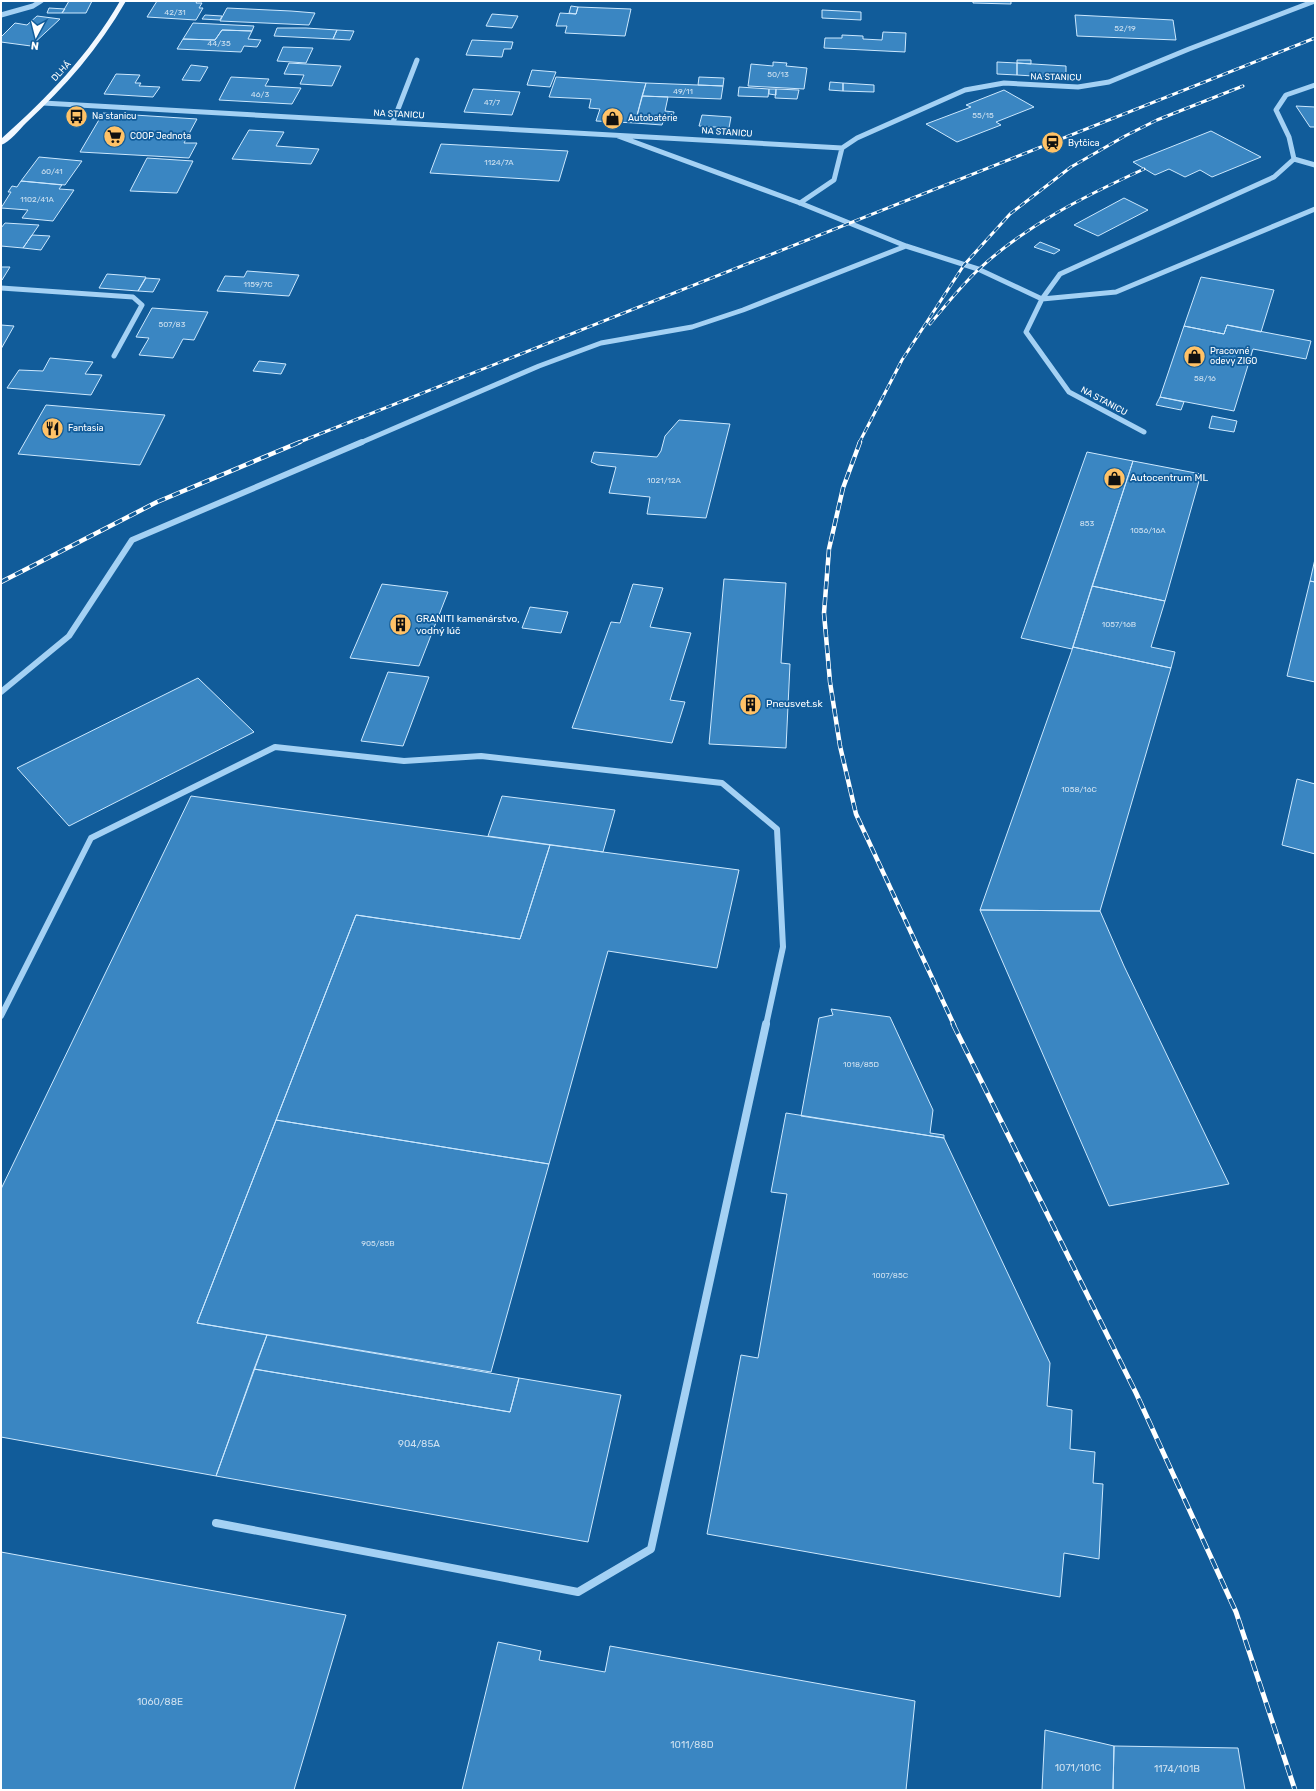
<svg xmlns="http://www.w3.org/2000/svg" width="1316" height="1791" font-family="Rubik,sans-serif">
<style>
.building{fill:#3a86c2;stroke:#cce8fe}
.lines{fill:none;stroke-linecap:round;stroke-linejoin:round}
.minor-far2{stroke:#a4d1f4;stroke-width:5}
.minor-far1{stroke:#a4d1f4;stroke-width:6}
.minor{stroke:#a4d1f4;stroke-width:8}
.major{fill:#f1f8ff;fill-rule:evenodd}
.rail-far2-casing{stroke:#fff;stroke-width:3}
.rail-far1-casing{stroke:#fff;stroke-width:4.5}
.rail-casing{stroke:#fff;stroke-width:5}
.rail-far2{stroke:#115c9a;stroke-width:2;stroke-dasharray:6;stroke-linecap:butt}
.rail-far1{stroke:#115c9a;stroke-width:3;stroke-dasharray:8;stroke-linecap:butt}
.rail{stroke:#115c9a;stroke-width:3.5;stroke-dasharray:11;stroke-linecap:butt}
.labels{text-anchor:middle;dominant-baseline:central;stroke-width:3.5;stroke-linejoin:round;paint-order:stroke}
.number-label{font-size:8px;fill:#cee1f0}
.far-street-label{font-size:9px;fill:#fff;stroke:#115c9a}
.far-poi-label{font-size:9px;fill:#fff;stroke:#115c9a;text-anchor:start}
.poi-label{font-size:10px;fill:#fff;stroke:#115c9a;text-anchor:start}
.near-number-label{font-size:10px;fill:#cee1f0}
</style>
<rect width="100%" height="100%" fill="#115c9a"/>
<path class="building" d="M69,1H92L86,13H62Z
M157,1H197L196,3H202L199,8H203L196,20L147,17Z
M973,1H1011V4L973,3Z
M571,6L578,7L576,14L569,13Z
M578,7L631,9L625,36L565,33L567,26H556L560,13L576,14Z
M49,8L65,9L62,13H47Z
M227,8L291,11L315,13L309,25L220,21Z
M822,10L861,12V20L822,18Z
M492,14L518,16L512,28L486,26Z
M205,15L222,16L220,20L202,19Z
M1075,15L1173,20L1176,40L1077,36Z
M37,16L60,19L31,46L1,42V37L15,23L27,25Z
M193,23L254,26L252,31L222,30L215,40L183,39Z
M277,28H306L337,30L333,39L274,36Z
M222,30L252,31L248,39L261,40L257,47L244,46L241,52L177,49L183,39L215,40Z
M337,30L354,31L350,40L333,39Z
M883,32L906,33L905,52L824,48L825,38H842V35L863,36V39L882,40Z
M472,40L513,42L511,49H504L502,57L466,55Z
M283,47L313,48L306,63L277,61Z
M1017,60H1031V64L1017,63Z
M773,62L787,63L786,66L807,68L804,89L748,86L751,64L773,66Z
M997,62L1017,63V75L997,74Z
M289,63L341,66L332,86L300,84L304,75L284,74Z
M1017,63L1066,66V78L1017,75Z
M191,65L208,67L200,81L182,80Z
M532,70L556,72L550,87L527,85Z
M116,74L140,75L135,83H141L139,86L160,87L153,97L104,94Z
M231,77L269,79L265,86L301,88L292,104L219,100Z
M556,77L646,83L635,123L596,121L600,109L589,108L591,99L549,97Z
M699,77L724,78L723,86L698,85Z
M830,82L843,83V91L829,90Z
M646,83L698,85L723,86L721,99L642,96Z
M843,83L874,85V92L843,91Z
M739,87L769,89L768,97L738,96Z
M473,89L520,92L512,115L464,112Z
M769,89H776V95L769,94Z
M776,89L799,90L797,99L775,98Z
M1004,90L1034,107L996,122L1001,125L957,142L926,124L971,107L966,105Z
M642,96L668,97L665,111L674,112L672,120L663,122L662,125L635,123Z
M1296,106L1315,107V127H1310Z
M103,113L197,119L184,143H197L189,158L80,152Z
M702,115L731,117L729,128L699,126Z
M249,130L284,132L276,146L319,149L311,164L232,159Z
M1211,131L1261,157L1212,177L1200,170L1185,177L1169,169L1155,175L1133,162Z
M441,144L568,151L559,181L430,173Z
M39,157L82,161L65,185L21,181Z
M147,158L193,161L177,193L130,191Z
M21,181L62,185L59,189L74,190L53,221L22,218L28,210L1,208L11,192H8L12,186L17,187Z
M1124,198L1148,210L1098,236L1074,225Z
M5,223L39,225L23,248L1,246V228Z
M32,235L50,236L41,250L23,248Z
M1040,242L1060,250L1054,254L1034,247Z
M1,267H10L2,280H1Z
M247,271L299,275L289,296L217,291L225,276L244,277Z
M107,274L146,277L138,291L99,288Z
M1201,277L1274,290L1261,332L1227,325L1224,334L1184,326Z
M146,278L160,279L153,292L138,291Z
M152,308L208,312L194,340L183,339L173,358L139,355L149,338L136,337Z
M1,325L14,326L1,349Z
M1227,325L1311,341L1306,359L1253,349L1234,411L1160,397L1184,326L1224,334Z
M50,358L93,362L85,374L102,375L91,395L7,388L19,370L43,371Z
M259,361L286,364L281,374L253,371Z
M1160,397L1184,402L1181,410L1156,405Z
M46,405L165,415L140,465L18,454Z
M1212,416L1237,421L1234,432L1209,428Z
M679,420L730,424L706,518L647,514L650,497L609,493L616,467L598,465L591,462L594,452L657,457L661,451L665,436Z
M1087,452L1133,461L1072,649L1021,638Z
M1133,461L1201,474L1165,601L1092,586Z
M1315,559V582L1310,581Z
M724,579L786,583L781,663L790,664L786,748L709,744Z
M1310,581L1315,582V682L1287,676Z
M382,584L448,592L419,666L350,658Z
M633,584L663,588L650,627L691,633L670,700L685,702L672,743L572,728L611,622L620,623Z
M1092,586L1165,601L1151,647L1175,652L1171,668L1073,647Z
M530,607L568,612L561,633L522,628Z
M1073,647L1171,668L1100,911L980,910Z
M388,672L429,677L403,746L361,741Z
M198,678L254,732L69,826L17,768Z
M1297,779L1315,784V854L1282,845Z
M191,796L550,845L520,939L356,915L197,1323L267,1335L216,1476L1,1437V1189Z
M502,796L615,810L603,852L488,836Z
M550,845L739,870L717,968L608,951L549,1164L276,1120L356,915L520,939Z
M980,910L1100,911L1124,966L1229,1184L1109,1206Z
M831,1009L890,1017L933,1110L930,1133L944,1135V1138L801,1116L819,1018L833,1015Z
M786,1113L944,1138L1050,1363L1047,1406L1072,1410L1070,1449L1095,1452L1093,1483L1103,1484L1099,1559L1064,1553L1060,1597L707,1534L741,1355L758,1358L787,1194L771,1192Z
M276,1120L549,1164L491,1372L197,1323Z
M267,1335L519,1378L510,1412L254,1369Z
M254,1369L510,1412L519,1378L621,1395L588,1542L216,1476Z
M1,1552L346,1615L294,1790H1Z
M498,1642L541,1651L539,1660L605,1672L610,1646L915,1701L906,1790H462Z
M1045,1730L1114,1746L1113,1790H1042Z
M1114,1746L1238,1748L1245,1790H1113Z"/>
<g class="lines">
<path class="minor-far2" d="M1,15L33,6L41,1
M43,103L842,148
M393,122L417,60
M618,136L800,203L906,246L978,269L1042,299L1116,292L1315,209
M1294,159L1315,165
M800,203L834,180L842,148L857,138L965,90L1004,83L1078,87L1109,82L1189,49L1315,1
M1,288L133,297L142,305L114,356
M1144,432L1069,392L1026,332L1042,299L1060,274L1274,177L1294,159L1289,137L1276,110L1286,95L1315,85
M360,443L539,366L601,343L692,327L743,310L906,246"/>
<path class="minor-far1" d="M1,692L69,636L132,540L362,442
M1,1016L91,838L275,747L404,761L481,756L722,783L777,829L783,947L766,1025"/>
<path class="minor" d="M216,1523L578,1592L651,1549L766,1024"/>
<path class="major" d="M120,1H126C99,48 65,87 26,123C19,130 10,142 1,145V139C47,98 89,55 120,1Z"/>
<defs>
<path id="rail-far2" d="M930,324C946,305 961,286 978,270C1026,225 1085,196 1144,169
M297,443L1315,38
M859,443L902,360L964,265L1010,214L1071,167L1125,136L1157,120L1243,86"/>
<path id="rail-far1" d="M860,442L843,488L829,549L824,613L830,682L840,746L856,814L954,1025
M1,582L157,502L300,442"/>
<path id="rail" d="M953,1024L1136,1393L1236,1612L1295,1790"/>
</defs>
<use href="#rail-far2" class="rail-far2-casing"/>
<use href="#rail-far1" class="rail-far1-casing"/>
<use href="#rail" class="rail-casing"/>
<use href="#rail-far2" class="rail-far2"/>
<use href="#rail-far1" class="rail-far1"/>
<use href="#rail" class="rail"/>
</g>
<defs>
<symbol id="bus-disc" viewBox="-11 -11 22 22"><circle r="9.5" fill="#ffc267" stroke="#115c9a"/><path d="M-5-6H5V4H4V6H2V4H-2V6H-4V4H-5ZM-3.5-4V0h7V-4ZM-3.5 1.2v1.5H-2V1.2ZM2 1.2v1.5H3.5V1.2Z" fill="#111"/></symbol>
<symbol id="shop-disc" viewBox="-11 -11 22 22"><circle r="9.5" fill="#ffc267" stroke="#115c9a"/><path d="M-5-2.5h2.3a2.7 3.5 0 0 1 5.4 0H5L5.5 6h-11ZM-1.5-2.5h3a1.5 2.3 0 0 0-3 0Z" fill="#111"/></symbol>
<symbol id="supermarket-disc" viewBox="-11 -11 22 22"><circle r="9.5" fill="#ffc267" stroke="#115c9a"/><path d="M-6-5.5h2.5l.6 2H6L4.5 2H-2.5L-4.4-4H-6ZM-1.5 3.2a1.3 1.3 0 1 0 .1 0ZM3 3.2a1.3 1.3 0 1 0 .1 0Z" fill="#111"/></symbol>
<symbol id="station-disc" viewBox="-11 -11 22 22"><circle r="9.5" fill="#ffc267" stroke="#115c9a"/><path d="M-3-6H3Q5-6 5-4V2Q5 4 3 4L4.5 6H3L1.5 4h-3L-3 6H-4.5L-3 4Q-5 4-5 2V-4Q-5-6-3-6ZM-3.5-4v3h7v-3ZM-3.5 1v1.5H-2V1ZM2 1v1.5H3.5V1Z" fill="#111"/></symbol>
<symbol id="restaurant-disc" viewBox="-11 -11 22 22"><circle r="9.5" fill="#ffc267" stroke="#115c9a"/><path d="M-5-6h1v4h1v-4h1v4h1v-4h1v5L-1.5 .5V6h-2V.5L-5-1ZM5-6V6H3V1.5H1.5Q1.5-4 5-6Z" fill="#111"/></symbol>
<symbol id="building-disc" viewBox="-11 -11 22 22"><circle r="9.5" fill="#ffc267" stroke="#115c9a"/><path d="M-4-6H4V6H1V3H-1V6H-4ZM-2.5-4.3h1.7v1.8h-1.7ZM.8-4.3h1.7v1.8H.8ZM-2.5-1h1.7V.8h-1.7ZM.8-1h1.7V.8H.8Z" fill="#111"/></symbol>
</defs>
<g fill-rule="evenodd">
<use href="#bus-disc" x="64" y="104" width="25" height="25"/>
<use href="#shop-disc" x="600" y="106" width="25" height="25"/>
<use href="#supermarket-disc" x="102" y="124" width="25" height="25"/>
<use href="#station-disc" x="1040" y="130" width="25" height="25"/>
<use href="#shop-disc" x="1182" y="344" width="25" height="25"/>
<use href="#restaurant-disc" x="40" y="416" width="25" height="25"/>
<use href="#shop-disc" x="1102" y="466" width="25" height="25"/>
<use href="#building-disc" x="388" y="612" width="25" height="25"/>
<use href="#building-disc" x="738" y="692" width="25" height="25"/>
</g>
<g class="labels">
<g class="number-label">
<text x="175" y="12">42/31</text>
<text x="1125" y="28">52/19</text>
<text x="219" y="43">44/35</text>
<text x="778" y="74">50/13</text>
<text x="683" y="91">49/11</text>
<text x="260" y="94">46/3</text>
<text x="492" y="102">47/7</text>
<text x="983" y="115">55/15</text>
<text x="499" y="162">1124/7A</text>
<text x="52" y="171">60/41</text>
<text x="37" y="199">1102/41A</text>
<text x="258" y="284">1159/7C</text>
<text x="172" y="324">507/83</text>
<text x="1205" y="378">58/16</text>
<text x="664" y="480">1021/12A</text>
<text x="1087" y="523">853</text>
<text x="1148" y="530">1056/16A</text>
<text x="1119" y="624">1057/16B</text>
<text x="1079" y="789">1058/16C</text>
<text x="861" y="1064">1018/85D</text>
<text x="378" y="1243">905/85B</text>
<text x="890" y="1275">1007/85C</text>
</g>
<g class="far-street-label">
<text transform="translate(61 71) rotate(-48)">DLHÁ</text>
<text transform="translate(1056 77) rotate(1)">NA STANICU</text>
<text transform="translate(399 114) rotate(3)">NA STANICU</text>
<text transform="translate(727 132) rotate(4)">NA STANICU</text>
<text transform="translate(1104 401) rotate(28)">NA STANICU</text>
</g>
<g class="far-poi-label">
<text x="92" y="116">Na stanicu</text>
<text x="628" y="118">Autobatérie</text>
<text x="130" y="136">COOP Jednota</text>
<text x="1068" y="143">Bytčica</text>
<text x="1210" y="351">Pracovné<tspan x="1210" dy="10">odevy ZIGO</tspan></text>
<text x="68" y="428">Fantasia</text>
</g>
<g class="poi-label">
<text x="1130" y="478">Autocentrum ML</text>
<text x="416" y="619">GRANITI kamenárstvo,<tspan x="416" dy="12">vodný lúč</tspan></text>
<text x="766" y="704">Pneusvet.sk</text>
</g>
<g class="near-number-label">
<text x="419" y="1444">904/85A</text>
<text x="160" y="1702">1060/88E</text>
<text x="692" y="1745">1011/88D</text>
<text x="1078" y="1768">1071/101C</text>
<text x="1177" y="1769">1174/101B</text>
</g>
</g>
<rect width="1316" height="1791" fill="none" stroke="#ffffff" stroke-width="4"/>
<g transform="translate(36 36) rotate(187)" stroke="#115c9a" stroke-width="3" paint-order="stroke">
<path d="M0-3L7 15L0 10L-7 15Z" fill="#ffffff"/>
<text y="-6" font-size="11" font-weight="bold" text-anchor="middle" fill="#ffffff">N</text>
</g>
</svg>
